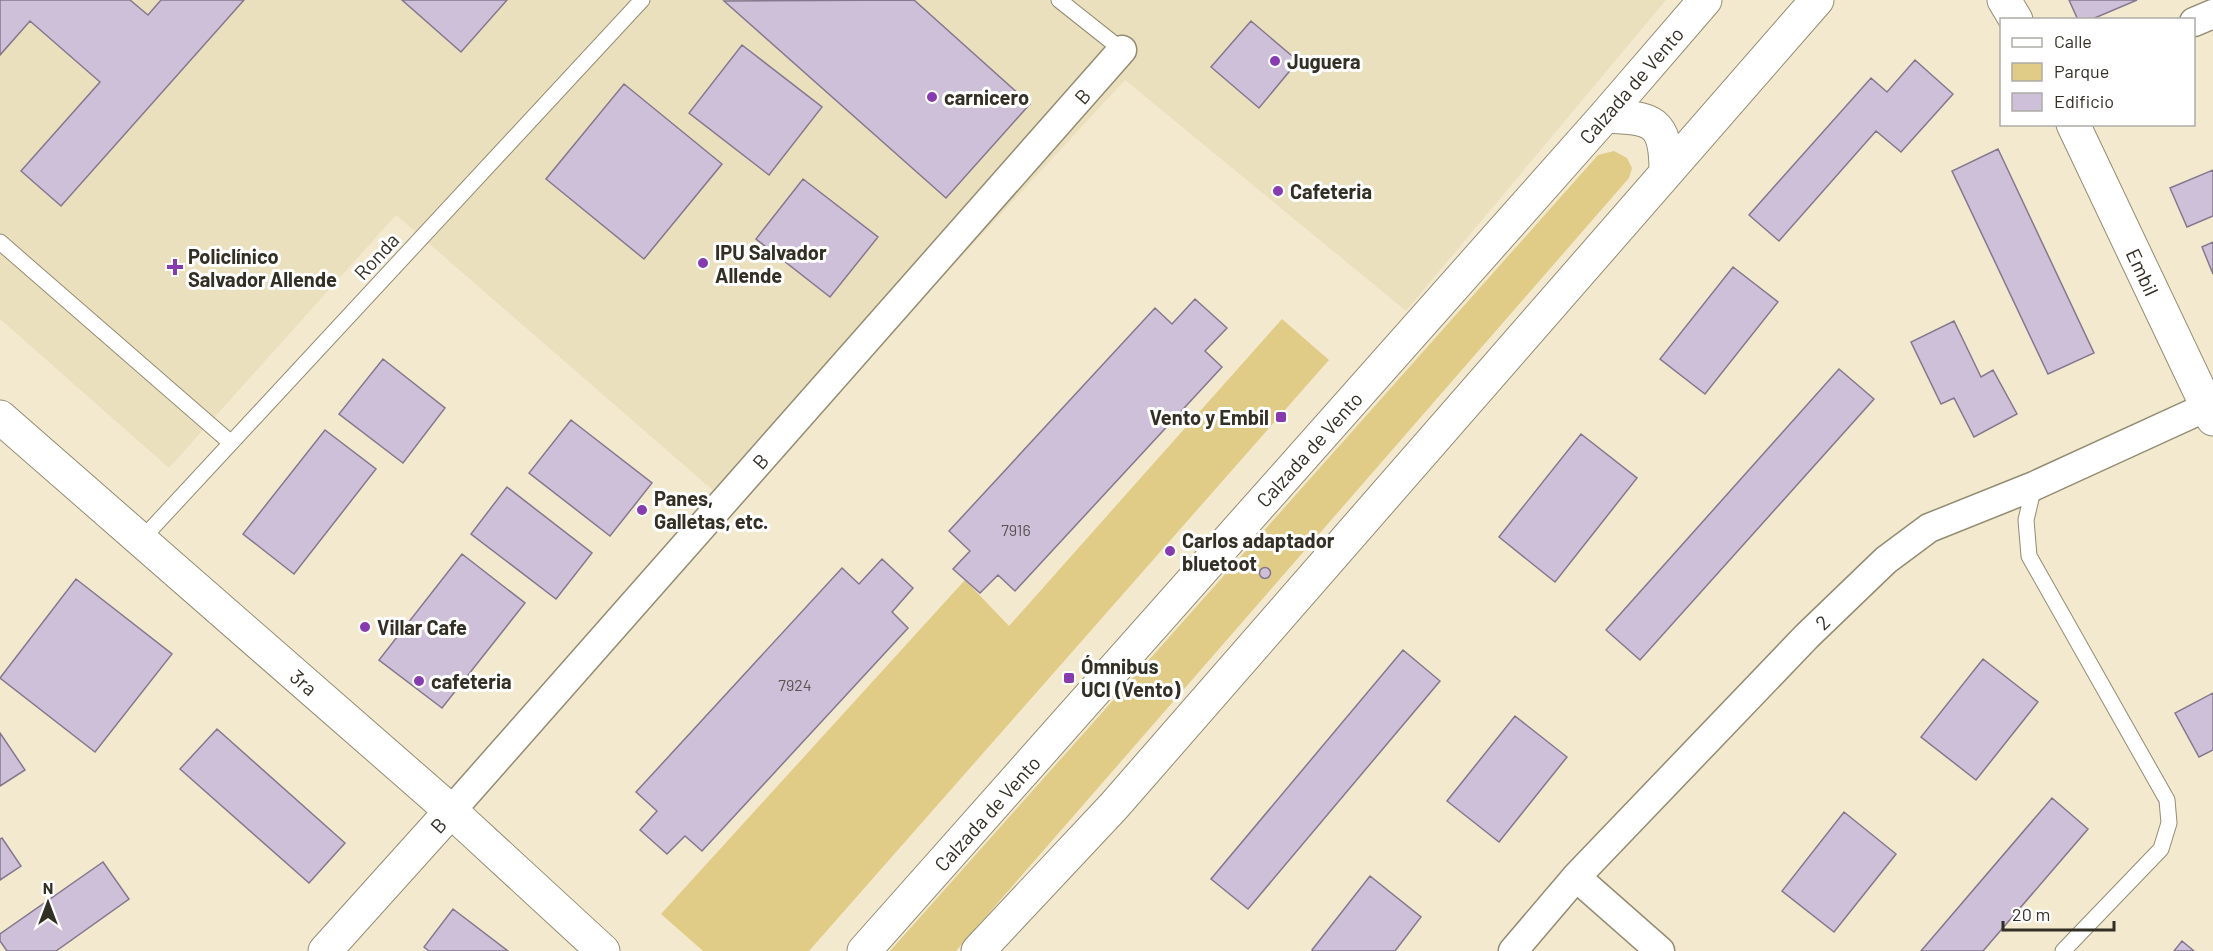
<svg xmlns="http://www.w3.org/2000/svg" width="2213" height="951" font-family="Barlow,sans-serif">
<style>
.built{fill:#ebe0be}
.green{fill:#e1cc87}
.building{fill:#cec0d8;stroke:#85788e;stroke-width:1.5}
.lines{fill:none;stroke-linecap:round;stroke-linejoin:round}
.lane-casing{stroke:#938c73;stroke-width:17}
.street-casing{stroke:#938c73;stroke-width:31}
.secondary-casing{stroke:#938c73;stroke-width:35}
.primary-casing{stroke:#938c73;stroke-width:35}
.lane{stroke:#fff;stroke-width:15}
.street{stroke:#fff;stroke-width:28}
.secondary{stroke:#fff;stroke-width:33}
.primary{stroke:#fff;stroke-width:33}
.poi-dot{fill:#863cae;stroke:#fff;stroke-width:2}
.labels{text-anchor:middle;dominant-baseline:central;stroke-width:6;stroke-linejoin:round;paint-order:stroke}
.number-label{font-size:16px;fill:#595351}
.poi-label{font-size:20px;font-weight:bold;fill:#322f24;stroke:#fff;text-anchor:start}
.street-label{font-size:20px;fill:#322f24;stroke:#fff}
</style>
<rect width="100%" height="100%" fill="#f2e9cf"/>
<path class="built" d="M0,0H1666L1406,311L1125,80L731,506L396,215L169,468L0,319Z"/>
<path class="green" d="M1614,151L1627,158L1632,168L1629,178L956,951H890L1598,155Z
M1282,319L1329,360L809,951H703L661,914L965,580L1009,626Z"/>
<path class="building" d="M0,0H130L148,15L161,0H244L61,206L21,171L100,82L30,21L0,55Z
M402,0H507L461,52Z
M914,0L1030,104L946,198L724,1Z
M2069,0H2137L2090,20H2078Z
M1251,21L1298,61L1259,108L1211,67Z
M742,45L822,107L769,175L689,113Z
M1915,60L1953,94L1901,152L1876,131L1779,241L1749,215L1871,78L1887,92Z
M624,84L722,164L644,259L546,179Z
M1998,149L2094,353L2048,374L1952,171Z
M2213,170V216L2187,227L2170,188Z
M803,179L878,237L830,297L756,239Z
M2213,242V274L2202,247Z
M1733,267L1778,302L1705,394L1660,359Z
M1195,299L1227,328L1205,351L1222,367L1015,591L998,575L980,593L953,569L970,551L949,531L1155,308L1172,324Z
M1954,321L1981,377L1993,370L2017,414L1974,437L1954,398L1941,404L1911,342Z
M383,359L445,408L403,463L339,414Z
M1839,369L1874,399L1640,660L1606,630Z
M571,420L652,483L610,536L529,473Z
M325,430L376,469L294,574L243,534Z
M1581,434L1637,478L1555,582L1499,537Z
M507,487L592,553L556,599L471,534Z
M462,554L525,603L442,708L379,660Z
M882,559L913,588L892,612L908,628L702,851L685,836L667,854L640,830L657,811L636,792L842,568L859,584Z
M1259.5 573a5.5 5.5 0 1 1 11 0a5.5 5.5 0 1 1-11 0Z
M76,579L172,654L95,752L0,678Z
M1403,650L1440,681L1248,909L1211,879Z
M1983,659L2038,702L1976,780L1921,737Z
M2213,693V750L2199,757L2175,713Z
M1515,716L1567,757L1499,842L1447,801Z
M217,729L345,843L309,883L180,769Z
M0,733L25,770L0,786Z
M2052,798L2088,829L1983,951H1921Z
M1844,812L1896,854L1834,932L1782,891Z
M2,838L21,866L0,880V839Z
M103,862L129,899L56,951H7L0,941V934Z
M1370,876L1421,917L1395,951H1313L1312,950Z
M453,909L508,951H429L424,947Z
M2182,941L2194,951H2174Z"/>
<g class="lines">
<defs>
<path id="lane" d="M1059,0L1122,50
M0,242L231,443
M2034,486L2026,520L2029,556L2167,800L2169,823L2161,849L2063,951
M141,540L642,0"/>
<path id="street" d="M2194,22L2213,14
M451,811L1122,50
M1576,877L1660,951
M1513,951L1576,877L1807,636L1886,560L1929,528L2034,486L2213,404"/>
<path id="secondary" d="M2004,0L2016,20
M2073,124L2213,419
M0,417L451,811L603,951
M325,951L451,811"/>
<path id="primary" d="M1605,116C1653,118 1666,120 1666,172
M864,951L1605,116L1705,0
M978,951L1114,806L1817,0"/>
</defs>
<use href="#lane" class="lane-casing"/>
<use href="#street" class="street-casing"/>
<use href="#secondary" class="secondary-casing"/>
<use href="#primary" class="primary-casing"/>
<use href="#lane" class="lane"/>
<use href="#street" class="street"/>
<use href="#secondary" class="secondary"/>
<use href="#primary" class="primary"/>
</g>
<g class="poi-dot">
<circle cx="1275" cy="61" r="6"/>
<circle cx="932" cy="97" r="6"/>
<circle cx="1278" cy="191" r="6"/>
<circle cx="703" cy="263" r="6"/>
<path d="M172 258h6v6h6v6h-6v6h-6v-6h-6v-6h6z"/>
<rect x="1275" y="411" width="12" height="12" rx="3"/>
<circle cx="642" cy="510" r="6"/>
<circle cx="1170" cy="551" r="6"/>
<circle cx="365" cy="627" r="6"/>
<rect x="1063" y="672" width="12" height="12" rx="3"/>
<circle cx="419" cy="681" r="6"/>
</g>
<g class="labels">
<g class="number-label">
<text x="1016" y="529">7916</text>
<text x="795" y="684">7924</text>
</g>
<g class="poi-label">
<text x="1287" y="61">Juguera</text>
<text x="944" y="97">carnicero</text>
<text x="1290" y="191">Cafeteria</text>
<text x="715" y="252">IPU Salvador<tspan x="715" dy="23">Allende</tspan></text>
<text x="188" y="256">Policlínico<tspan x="188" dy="23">Salvador Allende</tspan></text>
<text x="1269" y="417" text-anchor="end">Vento y Embil</text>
<text x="654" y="498">Panes,<tspan x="654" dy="23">Galletas, etc.</tspan></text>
<text x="1182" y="540">Carlos adaptador<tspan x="1182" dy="23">bluetoot</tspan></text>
<text x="377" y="627">Villar Cafe</text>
<text x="1081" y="666">Ómnibus<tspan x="1081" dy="23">UCI (Vento)</tspan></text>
<text x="431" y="681">cafeteria</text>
</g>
<g class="street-label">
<text transform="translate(1631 85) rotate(-49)">Calzada de Vento</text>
<text transform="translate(1082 96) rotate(-49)">B</text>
<text transform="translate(376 256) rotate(-47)">Ronda</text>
<text transform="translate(2143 272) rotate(65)">Embil</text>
<text transform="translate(1309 449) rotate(-48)">Calzada de Vento</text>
<text transform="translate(760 461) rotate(-49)">B</text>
<text transform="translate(1822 622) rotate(-44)">2</text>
<text transform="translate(304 682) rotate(41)">3ra</text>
<text transform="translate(987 813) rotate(-48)">Calzada de Vento</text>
<text transform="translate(438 825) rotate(-48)">B</text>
</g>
</g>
<rect x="2000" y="18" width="195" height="108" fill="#ffffff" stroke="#adaca7" stroke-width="1.5"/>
<rect x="2012" y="38" width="30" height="9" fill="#ffffff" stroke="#adaca7" stroke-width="1.5"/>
<text x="2054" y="48" font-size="18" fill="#322f24">Calle</text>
<rect x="2012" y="63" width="30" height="18" fill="#e1cc87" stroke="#adaca7" stroke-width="1.5"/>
<text x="2054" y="78" font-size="18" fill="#322f24">Parque</text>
<rect x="2012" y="93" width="30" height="18" fill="#cec0d8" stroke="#adaca7" stroke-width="1.5"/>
<text x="2054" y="108" font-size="18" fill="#322f24">Edificio</text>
<g transform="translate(48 903)" stroke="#ffffff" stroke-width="4.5" paint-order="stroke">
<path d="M0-4.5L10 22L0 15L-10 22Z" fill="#322f24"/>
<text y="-9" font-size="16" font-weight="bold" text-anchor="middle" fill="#322f24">N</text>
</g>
<path d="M2003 921v9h111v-9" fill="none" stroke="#322f24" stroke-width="3"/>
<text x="2012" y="921" font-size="18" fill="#322f24" stroke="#ffffff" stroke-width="4.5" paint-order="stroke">20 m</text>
</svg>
